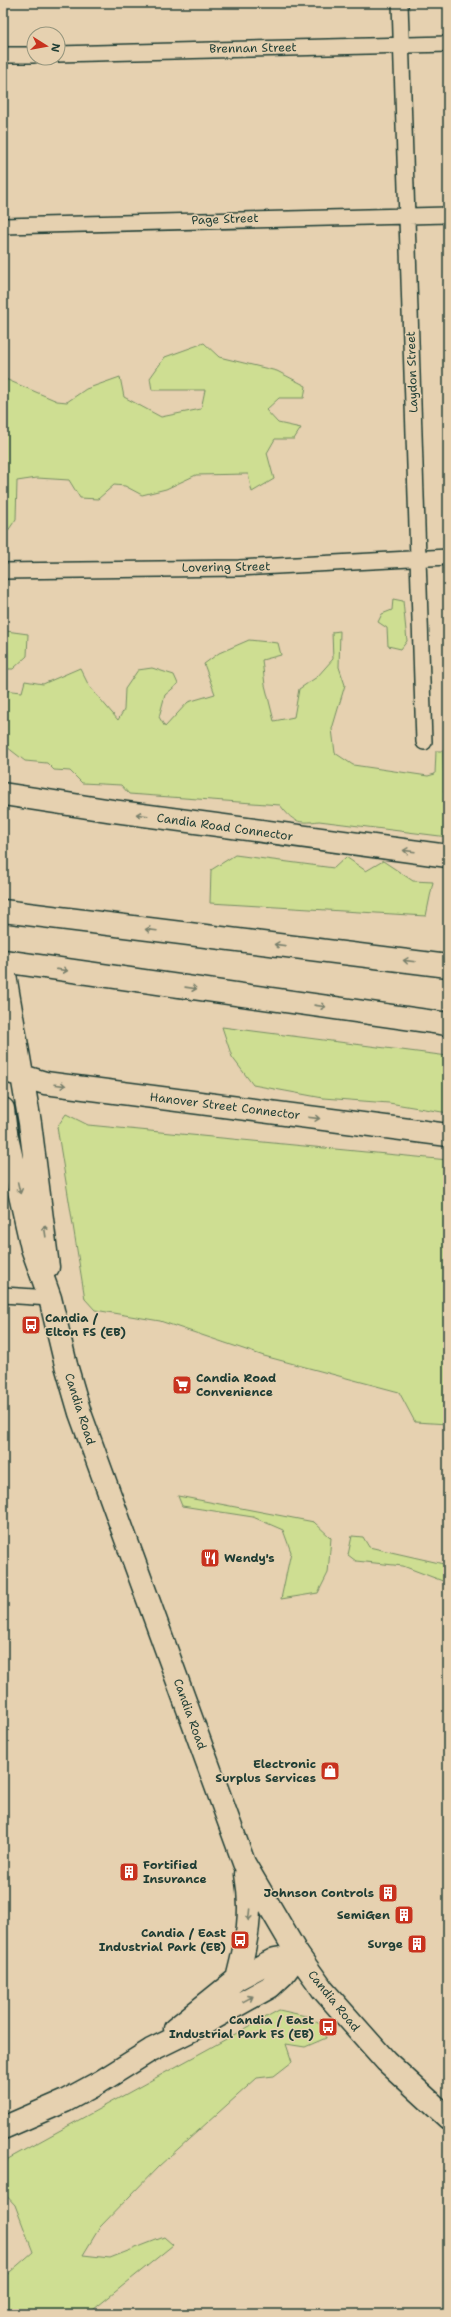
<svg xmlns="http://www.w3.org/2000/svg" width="451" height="2317" font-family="'Shantell Sans',sans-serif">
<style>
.green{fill:#cede92;stroke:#768e63}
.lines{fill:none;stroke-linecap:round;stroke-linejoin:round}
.street-casing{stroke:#1f3d34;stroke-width:18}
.secondary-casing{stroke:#1f3d34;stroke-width:25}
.highway-casing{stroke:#1f3d34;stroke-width:25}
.street{stroke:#e6d1b0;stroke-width:15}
.secondary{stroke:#e6d1b0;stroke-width:22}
.highway{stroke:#e6d1b0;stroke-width:22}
.oneway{stroke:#79806c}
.labels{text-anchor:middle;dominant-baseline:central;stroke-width:3;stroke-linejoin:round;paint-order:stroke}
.street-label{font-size:12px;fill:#1f3d34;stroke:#e6d1b0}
.poi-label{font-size:12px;font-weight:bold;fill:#1f3d34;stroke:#e6d1b0;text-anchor:end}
</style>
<rect width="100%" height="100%" fill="#e6d1b0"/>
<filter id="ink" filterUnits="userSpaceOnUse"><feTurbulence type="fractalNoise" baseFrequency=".025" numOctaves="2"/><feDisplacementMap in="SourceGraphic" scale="8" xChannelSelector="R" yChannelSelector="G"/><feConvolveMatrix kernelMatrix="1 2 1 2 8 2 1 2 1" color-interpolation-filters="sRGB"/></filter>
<g filter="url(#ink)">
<path class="green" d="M204,343L219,357L277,371L306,386L304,398H279L266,410L278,423L301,428L294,439H275L267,453L274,479L252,492L248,474L196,475L166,489L142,495L125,486L114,485L98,499L80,498L69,480L37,478L17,481L16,519L3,538V378L57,401L67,402L86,389L120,377L124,397L161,417L201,409L205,390H152L150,378L165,357Z
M393,599L403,601L407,641L401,649L388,646L387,628L378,622L382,614L392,610Z
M6,631L28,634L27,656L13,669H3V637Z
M340,631L339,667L345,685L332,729L335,753L353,765L428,776L435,774L436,751H443L444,792H448V837L319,821C298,824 293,822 280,805L129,794L121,785L82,783L70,771L54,770L47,763L25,761L3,744V690L22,692L25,681L43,684L80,668L89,686L118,720L124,710L125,689L138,670L152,668L174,675L178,684L165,695L159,717L165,727L188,702L215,694L204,664L219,653L249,640L278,643L281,655L262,660L265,685L274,721L294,717L299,689L317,677L333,659L332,632Z
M235,855L334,868L346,857L366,871L383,861L413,881L433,882L426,916L210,903L211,870Z
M222,1027L448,1056V1113L389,1103L323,1098L253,1085L232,1057Z
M66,1114L88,1125L448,1160V1424L415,1422L399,1392L264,1356L160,1321L95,1310L85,1299L57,1127Z
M178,1496L314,1522L331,1538L328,1573L318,1593L281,1599L291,1552L283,1530L253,1517L182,1506Z
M352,1536L363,1537L369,1547L448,1565V1583L403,1566L356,1561L348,1555Z
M279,2010L306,2016L323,2026L326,2038L305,2047L286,2044L292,2062L274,2076L257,2078L159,2166L100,2227L83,2255L110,2258L164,2237L173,2245L88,2314H3V2278L33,2252L15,2205L3,2192V2171L8,2159Z"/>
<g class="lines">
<defs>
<path id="street" d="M400,3L424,742
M58,54L448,44
M3,55H34
M3,226L448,215
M3,571L239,568L448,557
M3,1295L50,1298"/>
<path id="secondary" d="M3,794L113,811L448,856
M3,963L30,1123L48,1267
M3,1070L45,1083L448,1135
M3,1109L6,1133L32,1248L50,1298L66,1365L80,1413L244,1863L298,1955L323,1990L386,2061L448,2118
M237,1979C247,1940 253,1914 246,1874
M175,2029L237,1979L275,1959L298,1955
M3,2128L65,2101L100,2082L151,2050L200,2026L270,1987L283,1975L298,1955"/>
<path id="highway" d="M3,911L448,966
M3,961L448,1024
M3,1130L6,1133"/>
</defs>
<use href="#street" class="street-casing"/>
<use href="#secondary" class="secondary-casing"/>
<use href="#highway" class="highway-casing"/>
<use href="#street" class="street"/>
<use href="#secondary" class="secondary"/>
<use href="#highway" class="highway"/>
</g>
<defs><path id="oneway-shaft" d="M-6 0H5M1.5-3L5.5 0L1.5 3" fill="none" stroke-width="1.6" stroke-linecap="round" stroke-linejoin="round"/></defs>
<g class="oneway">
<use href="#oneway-shaft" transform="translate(142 815) rotate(-172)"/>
<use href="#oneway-shaft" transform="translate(409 851) rotate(-173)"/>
<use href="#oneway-shaft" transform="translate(151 930) rotate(-173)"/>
<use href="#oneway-shaft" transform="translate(280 945) rotate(-173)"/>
<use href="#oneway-shaft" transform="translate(409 961) rotate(-173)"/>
<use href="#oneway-shaft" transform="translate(62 970) rotate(8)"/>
<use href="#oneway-shaft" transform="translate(191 988) rotate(8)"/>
<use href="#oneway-shaft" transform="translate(320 1006) rotate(8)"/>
<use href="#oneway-shaft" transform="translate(60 1085) rotate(7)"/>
<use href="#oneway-shaft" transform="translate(314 1118) rotate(7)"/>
<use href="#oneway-shaft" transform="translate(19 1188) rotate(77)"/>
<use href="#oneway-shaft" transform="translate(45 1231) rotate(-98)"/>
<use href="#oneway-shaft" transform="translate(249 1915) rotate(96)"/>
<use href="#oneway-shaft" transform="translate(248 1999) rotate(-29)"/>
</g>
</g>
<defs>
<symbol id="bus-square" viewBox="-11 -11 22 22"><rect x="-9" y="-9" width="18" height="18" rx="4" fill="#c8321e" stroke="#e6d1b0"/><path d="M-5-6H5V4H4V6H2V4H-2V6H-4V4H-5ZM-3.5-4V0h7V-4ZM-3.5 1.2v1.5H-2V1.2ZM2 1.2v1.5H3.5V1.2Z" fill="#fff"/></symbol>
<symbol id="supermarket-square" viewBox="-11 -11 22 22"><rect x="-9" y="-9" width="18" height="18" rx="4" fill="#c8321e" stroke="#e6d1b0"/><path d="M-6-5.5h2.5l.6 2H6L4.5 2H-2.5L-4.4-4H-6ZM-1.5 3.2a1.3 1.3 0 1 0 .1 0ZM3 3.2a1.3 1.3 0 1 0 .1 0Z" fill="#fff"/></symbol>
<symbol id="restaurant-square" viewBox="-11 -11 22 22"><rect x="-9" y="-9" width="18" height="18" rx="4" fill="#c8321e" stroke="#e6d1b0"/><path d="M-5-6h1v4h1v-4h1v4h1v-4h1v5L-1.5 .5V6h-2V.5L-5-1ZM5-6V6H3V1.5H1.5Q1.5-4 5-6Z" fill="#fff"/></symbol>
<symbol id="shop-square" viewBox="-11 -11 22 22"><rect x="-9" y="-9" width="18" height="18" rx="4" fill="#c8321e" stroke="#e6d1b0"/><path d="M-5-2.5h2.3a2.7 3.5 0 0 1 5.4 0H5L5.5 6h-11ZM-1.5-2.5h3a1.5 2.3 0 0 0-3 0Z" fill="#fff"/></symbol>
<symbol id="building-square" viewBox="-11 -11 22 22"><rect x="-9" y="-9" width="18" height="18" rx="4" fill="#c8321e" stroke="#e6d1b0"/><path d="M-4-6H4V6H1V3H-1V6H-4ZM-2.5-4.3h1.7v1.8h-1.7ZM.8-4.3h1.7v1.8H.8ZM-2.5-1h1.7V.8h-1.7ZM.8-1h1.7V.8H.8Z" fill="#fff"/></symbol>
</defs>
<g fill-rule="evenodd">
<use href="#bus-square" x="20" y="1314" width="22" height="22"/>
<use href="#supermarket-square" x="171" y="1374" width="22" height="22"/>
<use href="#restaurant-square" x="199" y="1547" width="22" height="22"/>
<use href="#shop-square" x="319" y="1760" width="22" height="22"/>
<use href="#building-square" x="118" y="1861" width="22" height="22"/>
<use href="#building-square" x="377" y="1882" width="22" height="22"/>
<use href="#building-square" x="393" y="1904" width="22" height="22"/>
<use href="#bus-square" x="229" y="1929" width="22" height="22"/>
<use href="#building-square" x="406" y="1933" width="22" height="22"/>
<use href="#bus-square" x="317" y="2016" width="22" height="22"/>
</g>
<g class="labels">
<g class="street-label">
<text transform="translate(253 48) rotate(-1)">Brennan Street</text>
<text transform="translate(225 219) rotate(-2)">Page Street</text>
<text transform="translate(412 372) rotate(-92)">Laydon Street</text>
<text transform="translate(226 567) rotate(-1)">Lovering Street</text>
<text transform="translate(225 827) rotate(8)">Candia Road Connector</text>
<text transform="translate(225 1106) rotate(7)">Hanover Street Connector</text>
<text transform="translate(80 1409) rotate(72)">Candia Road</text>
<text transform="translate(190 1714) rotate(70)">Candia Road</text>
<text transform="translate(334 2001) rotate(51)">Candia Road</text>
</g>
<g class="poi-label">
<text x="45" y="1318" text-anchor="start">Candia /<tspan x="45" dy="14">Elton FS (EB)</tspan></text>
<text x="196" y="1378" text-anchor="start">Candia Road<tspan x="196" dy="14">Convenience</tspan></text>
<text x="224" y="1558" text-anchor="start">Wendy's</text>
<text x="316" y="1764">Electronic<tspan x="316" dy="14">Surplus Services</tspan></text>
<text x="143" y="1865" text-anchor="start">Fortified<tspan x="143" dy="14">Insurance</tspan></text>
<text x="374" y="1893">Johnson Controls</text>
<text x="390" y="1915">SemiGen</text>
<text x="226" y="1933">Candia / East<tspan x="226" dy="14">Industrial Park (EB)</tspan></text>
<text x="403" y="1944">Surge</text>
<text x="314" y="2020">Candia / East<tspan x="314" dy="14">Industrial Park FS (EB)</tspan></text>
</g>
</g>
<rect width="451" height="2317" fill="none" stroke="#e6d1b0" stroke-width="16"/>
<rect x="8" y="8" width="435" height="2301" fill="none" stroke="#1f3d34" stroke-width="1.5" filter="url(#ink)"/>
<g transform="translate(46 46) rotate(101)"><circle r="19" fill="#e6d1b0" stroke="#96967e"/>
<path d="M0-3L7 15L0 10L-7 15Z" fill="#c8321e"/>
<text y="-6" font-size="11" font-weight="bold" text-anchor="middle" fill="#1f3d34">N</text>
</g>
</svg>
